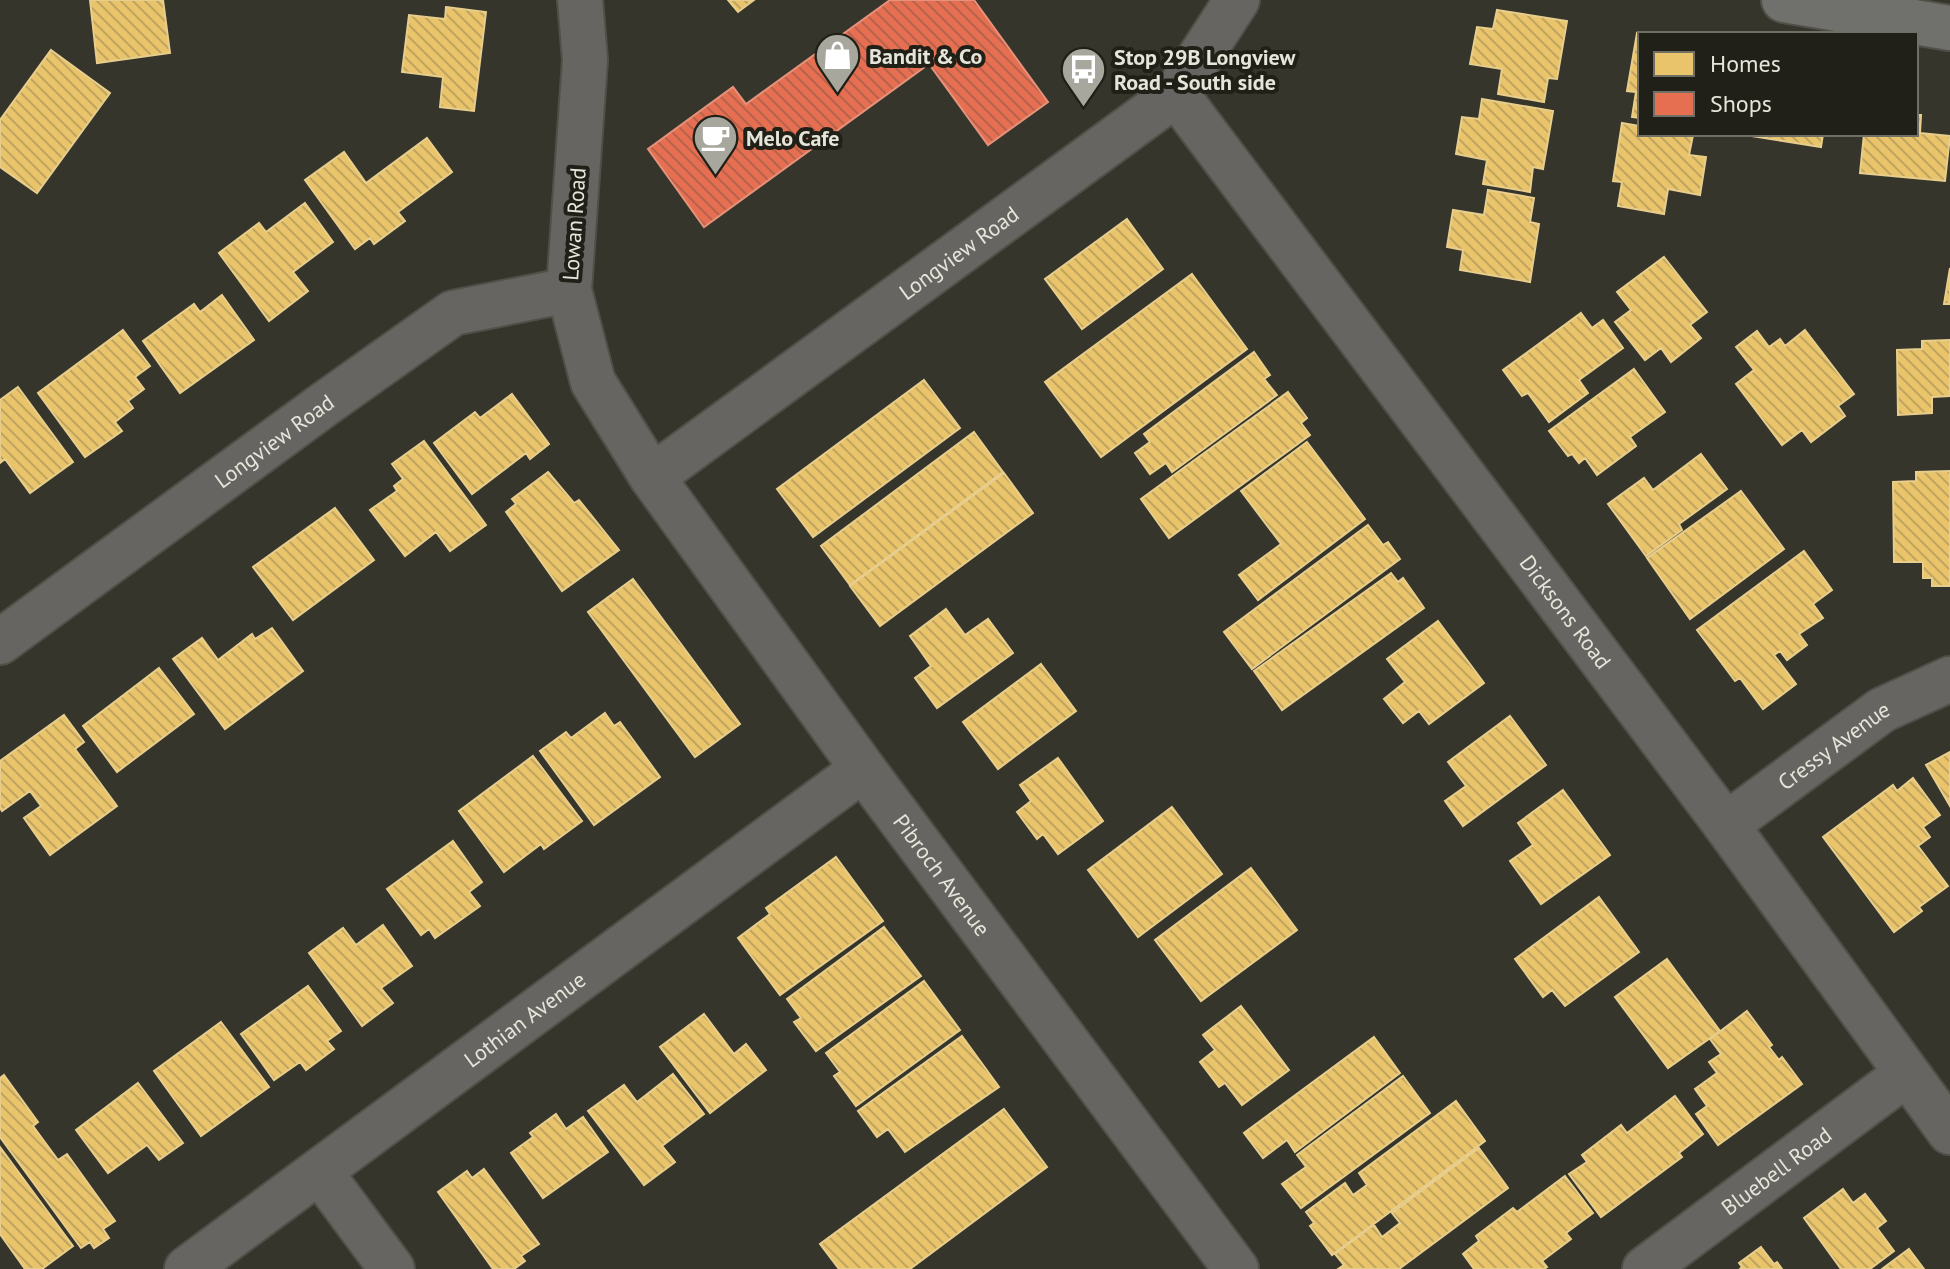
<svg xmlns="http://www.w3.org/2000/svg" width="1950" height="1269" font-family="'PT Sans',sans-serif">
<style>
.homes{fill:url(#homes-back-hatch);stroke:#e8ce8c;stroke-width:2}
.shops{fill:url(#shops-back-hatch);stroke:#e6927a;stroke-width:2}
.lines{fill:none;stroke-linecap:round;stroke-linejoin:round}
.minor-casing{stroke:#515048;stroke-width:48}
.secondary-casing{stroke:#515048;stroke-width:48}
.minor{stroke:#666561;stroke-width:44}
.secondary{stroke:#70706c;stroke-width:44}
.labels{text-anchor:middle;dominant-baseline:central;stroke-width:8;stroke-linejoin:round;paint-order:stroke}
.poi-label{font-size:22px;font-weight:bold;fill:#e5e5da;stroke:#202018;text-anchor:start}
.street-label{font-size:22px;fill:#e5e5da;stroke:#202018}
</style>
<defs>
<pattern id="homes-back-hatch" width="6" height="6" patternUnits="userSpaceOnUse" patternTransform="scale(2)"><rect width="6" height="6" fill="#e9c46a"/><path d="M-1 5l2 2M0 0l6 6M5-1l2 2" fill="none" stroke="#c0a460"/></pattern>
<pattern id="shops-back-hatch" width="6" height="6" patternUnits="userSpaceOnUse" patternTransform="scale(2)"><rect width="6" height="6" fill="#e76f51"/><path d="M-1 5l2 2M0 0l6 6M5-1l2 2" fill="none" stroke="#b6624c"/></pattern>
</defs>
<rect width="100%" height="100%" fill="#36352b"/>
<path class="homes" d="M90,0H163L170,53L97,63Z
M728,0H754L738,12Z
M446,7L486,12L474,111L440,107L443,77L402,72L409,15L445,19Z
M1497,10L1567,21L1557,79L1548,78L1544,102L1498,94L1502,69L1470,64L1477,27L1493,29Z
M1637,33L1640,34V118L1632,117L1636,92L1627,91Z
M51,50L110,93L37,193L0,167V120Z
M1482,99L1553,111L1543,169L1533,167L1530,192L1483,184L1487,160L1456,154L1462,117L1479,119Z
M1916,115H1921L1920,133L1950,136L1945,181L1860,173L1864,134H1916Z
M1622,123L1640,126V134L1693,135L1689,155L1706,157L1700,195L1668,189L1664,214L1618,206L1622,182L1613,181Z
M1739,134H1823L1821,147Z
M427,138L452,172L398,212L405,221L374,244L370,238L355,249L305,180L344,152L366,183Z
M1488,190L1534,198L1530,222L1539,224L1530,282L1460,270L1463,250L1447,247L1453,210L1484,215Z
M305,203L333,242L293,272L308,291L269,321L219,253L259,223L266,232Z
M1127,219L1163,269L1082,329L1045,279Z
M1664,257L1707,312L1690,325L1701,338L1671,362L1661,348L1645,360L1615,322L1631,310L1617,292Z
M1950,268V304H1944Z
M1192,274L1247,349L1101,457L1045,382Z
M222,295L254,340L180,393L143,341L194,304L200,312Z
M1581,313L1592,328L1603,320L1623,348L1579,380L1588,393L1549,422L1528,393L1522,396L1503,370Z
M123,330L150,366L135,377L144,389L128,401L133,408L115,422L122,431L85,457L38,393Z
M1805,330L1854,394L1838,406L1845,416L1811,442L1802,430L1782,445L1736,384L1754,370L1736,347L1757,331L1769,347L1780,339L1785,346Z
M1950,340V396L1932,397V413L1898,415L1897,350L1922,349V341Z
M1254,352L1270,375L1264,379L1277,395L1172,472L1166,463L1150,474L1135,453L1150,442L1144,434Z
M1634,369L1665,412L1630,437L1636,446L1597,475L1585,458L1579,463L1572,454L1568,456L1549,431Z
M924,380L960,428L813,537L777,489Z
M18,387L73,462L30,493L5,459L0,463V400Z
M1288,392L1307,418L1301,423L1310,435L1169,538L1141,499Z
M512,394L549,444L530,459L526,453L472,494L434,443L475,412L480,418Z
M974,432L1003,472L850,585L821,546Z
M424,441L486,525L450,551L436,532L405,556L370,510L397,491L394,486L403,479L392,464Z
M1307,442L1365,519L1258,600L1239,575L1281,544L1241,491Z
M1701,454L1727,489L1679,524L1682,530L1646,556L1608,504L1644,478L1653,490Z
M1950,471V586H1932V578H1923V562H1894L1893,482L1916,481V472Z
M548,472L574,503L579,500L619,550L562,591L506,512L516,504L512,499Z
M1004,473L1033,513L880,626L850,586Z
M1741,491L1784,549L1690,619L1647,558Z
M335,508L374,560L293,620L253,567Z
M1368,525L1383,545L1388,542L1400,559L1252,669L1224,632Z
M1804,551L1832,590L1813,604L1823,618L1799,634L1807,645L1787,660L1780,651L1774,655L1796,684L1763,709L1740,678L1735,681L1697,630Z
M1391,573L1398,582L1403,578L1424,608L1282,710L1254,671Z
M633,579L740,724L695,757L588,612Z
M946,609L965,635L988,619L1013,653L937,708L915,678L931,666L910,636Z
M1438,621L1484,683L1429,724L1419,711L1403,723L1384,699L1405,682L1387,659Z
M272,628L303,671L225,729L173,659L202,638L218,660L252,634L255,639Z
M1041,664L1076,711L998,769L963,722Z
M159,668L194,714L117,772L83,726Z
M605,713L614,726L620,722L660,777L594,825L540,751L566,732L571,738Z
M64,715L84,742L75,749L117,806L50,855L24,818L41,806L30,791L2,811L0,808V761Z
M1510,716L1546,765L1463,826L1445,801L1466,786L1448,762Z
M1950,752V806L1926,765Z
M533,756L582,821L544,849L541,844L504,872L459,811Z
M1058,758L1103,821L1058,854L1043,834L1037,839L1017,812L1031,801L1020,785Z
M1913,778L1940,815L1923,827L1930,837L1918,846L1948,886L1919,907L1922,911L1894,932L1823,837L1893,785L1897,791Z
M1563,790L1610,855L1541,904L1510,861L1533,845L1518,823Z
M1172,807L1222,874L1138,937L1088,870Z
M453,841L482,882L469,892L480,906L435,938L429,929L421,935L387,889Z
M836,857L883,921L780,995L738,938L770,914L766,908Z
M1251,868L1297,930L1201,1001L1155,940Z
M1599,897L1639,952L1565,1006L1552,990L1543,997L1515,959Z
M383,925L412,966L381,988L393,1003L362,1026L309,953L343,928L356,945Z
M884,927L921,976L816,1051L794,1022L801,1018L787,999Z
M1667,959L1720,1031L1668,1068L1615,997Z
M924,981L960,1030L856,1106L834,1076L840,1072L826,1053Z
M308,986L341,1031L327,1041L334,1049L306,1070L300,1062L274,1080L241,1034Z
M1241,1006L1289,1070L1242,1105L1225,1083L1219,1087L1200,1062L1215,1050L1203,1035Z
M1747,1011L1772,1045L1769,1047L1779,1060L1782,1057L1802,1084L1718,1145L1696,1114L1707,1106L1695,1089L1717,1073L1709,1062L1721,1054L1710,1039Z
M704,1014L734,1054L746,1044L766,1070L710,1113L660,1047Z
M221,1022L269,1087L201,1136L154,1071Z
M962,1036L999,1087L905,1152L888,1129L877,1137L858,1111Z
M1374,1037L1400,1073L1295,1152L1287,1140L1263,1158L1244,1133Z
M673,1074L704,1114L662,1146L675,1162L644,1185L588,1111L624,1085L637,1102Z
M4,1075L38,1122L33,1126L58,1160L67,1154L115,1221L103,1229L109,1238L94,1248L90,1242L81,1248L0,1137V1078Z
M1403,1076L1430,1113L1301,1208L1282,1184L1306,1167L1297,1155Z
M138,1083L183,1143L159,1160L147,1145L108,1173L76,1130Z
M1675,1096L1703,1134L1679,1153L1682,1157L1601,1217L1569,1174L1587,1162L1582,1155L1621,1125L1627,1133Z
M1456,1101L1485,1141L1332,1255L1310,1226L1314,1223L1306,1212L1345,1183L1353,1195L1367,1185L1359,1173Z
M1004,1109L1047,1167L910,1269H839L820,1244Z
M556,1114L566,1129L583,1117L608,1152L543,1198L511,1153L533,1137L530,1133Z
M0,1147L73,1246L42,1269H25L0,1234Z
M1479,1148L1508,1188L1399,1269H1338L1344,1265L1335,1254L1374,1225L1382,1237L1400,1223L1392,1213Z
M484,1169L539,1244L521,1256L525,1261L514,1269H493L438,1192L467,1171L472,1178Z
M1565,1176L1593,1213L1566,1233L1571,1239L1542,1261L1547,1267L1544,1269H1474L1463,1254L1479,1241L1476,1236L1513,1208L1517,1212Z
M1843,1189L1853,1203L1865,1194L1886,1221L1877,1228L1894,1251L1870,1269H1841L1804,1218Z
M1761,1247L1774,1264L1777,1262L1782,1269H1740L1742,1267L1739,1263Z
M1909,1249L1924,1269H1882Z"/>
<path class="shops" d="M890,0H974L1048,102L988,145L929,64L704,227L648,149L733,87L746,104Z"/>
<g class="lines">
<defs>
<g id="minor">
<path id="s1" d="M580,0L585,60L569,290L593,382L652,477L863,769L1236,1269"/>
<path id="s2" d="M1176,94L1726,825L1950,1132"/>
<path id="s3" d="M652,477L1176,94L1237,0"/>
<path id="s4" d="M0,642L326,403L453,313L569,290"/>
<path id="s5" d="M1726,825L1882,710L1950,679"/>
<path d="M320,1172L392,1269"/>
<path id="s6" d="M187,1269L863,769"/>
<path id="s7" d="M1645,1269L1906,1074"/>
</g>
<path id="secondary" d="M1784,0L1950,28"/>
</defs>
<use href="#minor" class="minor-casing"/>
<use href="#secondary" class="secondary-casing"/>
<use href="#minor" class="minor"/>
<use href="#secondary" class="secondary"/>
</g>
<defs>
<symbol id="shop-pin" viewBox="-11 -11 22 30"><path d="M0 17L-7.5 6A9.5 9.5 0 1 1 7.5 6Z" fill="#a8a79d" stroke="#202018"/><path d="M-5-2.5h2.3a2.7 3.5 0 0 1 5.4 0H5L5.5 6h-11ZM-1.5-2.5h3a1.5 2.3 0 0 0-3 0Z" fill="#fff"/></symbol>
<symbol id="bus-pin" viewBox="-11 -11 22 30"><path d="M0 17L-7.5 6A9.5 9.5 0 1 1 7.5 6Z" fill="#a8a79d" stroke="#202018"/><path d="M-5-6H5V4H4V6H2V4H-2V6H-4V4H-5ZM-3.5-4V0h7V-4ZM-3.5 1.2v1.5H-2V1.2ZM2 1.2v1.5H3.5V1.2Z" fill="#fff"/></symbol>
<symbol id="cafe-pin" viewBox="-11 -11 22 30"><path d="M0 17L-7.5 6A9.5 9.5 0 1 1 7.5 6Z" fill="#a8a79d" stroke="#202018"/><path d="M-5.5-4.5H6V0H3Q3 3.5 0 3.5H-2.5Q-5.5 3.5-5.5 0ZM3-3.2v2h1.7v-2ZM-6 4.5H4V6H-6Z" fill="#fff"/></symbol>
</defs>
<g fill-rule="evenodd">
<use href="#shop-pin" x="812" y="30" width="51" height="69"/>
<use href="#bus-pin" x="1058" y="44" width="51" height="69"/>
<use href="#cafe-pin" x="690" y="112" width="51" height="69"/>
</g>
<g class="labels">
<g class="poi-label">
<text x="869" y="56">Bandit &amp; Co</text>
<text x="1114" y="57">Stop 29B Longview<tspan x="1114" dy="25">Road - South side</tspan></text>
<text x="746" y="138">Melo Cafe</text>
</g>
<g class="street-label">
<text transform="translate(574 224) rotate(-86)">Lowan Road</text>
<text stroke="none"><textPath href="#s3" startOffset="380">Longview Road</textPath></text>
<text stroke="none"><textPath href="#s4" startOffset="340">Longview Road</textPath></text>
<text stroke="none"><textPath href="#s2" startOffset="648">Dicksons Road</textPath></text>
<text stroke="none"><textPath href="#s5" startOffset="134">Cressy Avenue</textPath></text>
<text stroke="none"><textPath href="#s1" startOffset="990">Pibroch Avenue</textPath></text>
<text stroke="none"><textPath href="#s6" startOffset="420">Lothian Avenue</textPath></text>
<text stroke="none"><textPath href="#s7" startOffset="164">Bluebell Road</textPath></text>
</g>
</g>
<rect x="1638" y="32" width="280" height="104" fill="#202018" stroke="#6f6f66" stroke-width="2"/>
<rect x="1654" y="52" width="40" height="24" fill="#e9c46a" stroke="#6f6f66" stroke-width="2"/>
<text x="1710" y="72" font-size="24" fill="#e5e5da">Homes</text>
<rect x="1654" y="92" width="40" height="24" fill="#e76f51" stroke="#6f6f66" stroke-width="2"/>
<text x="1710" y="112" font-size="24" fill="#e5e5da">Shops</text>
</svg>
